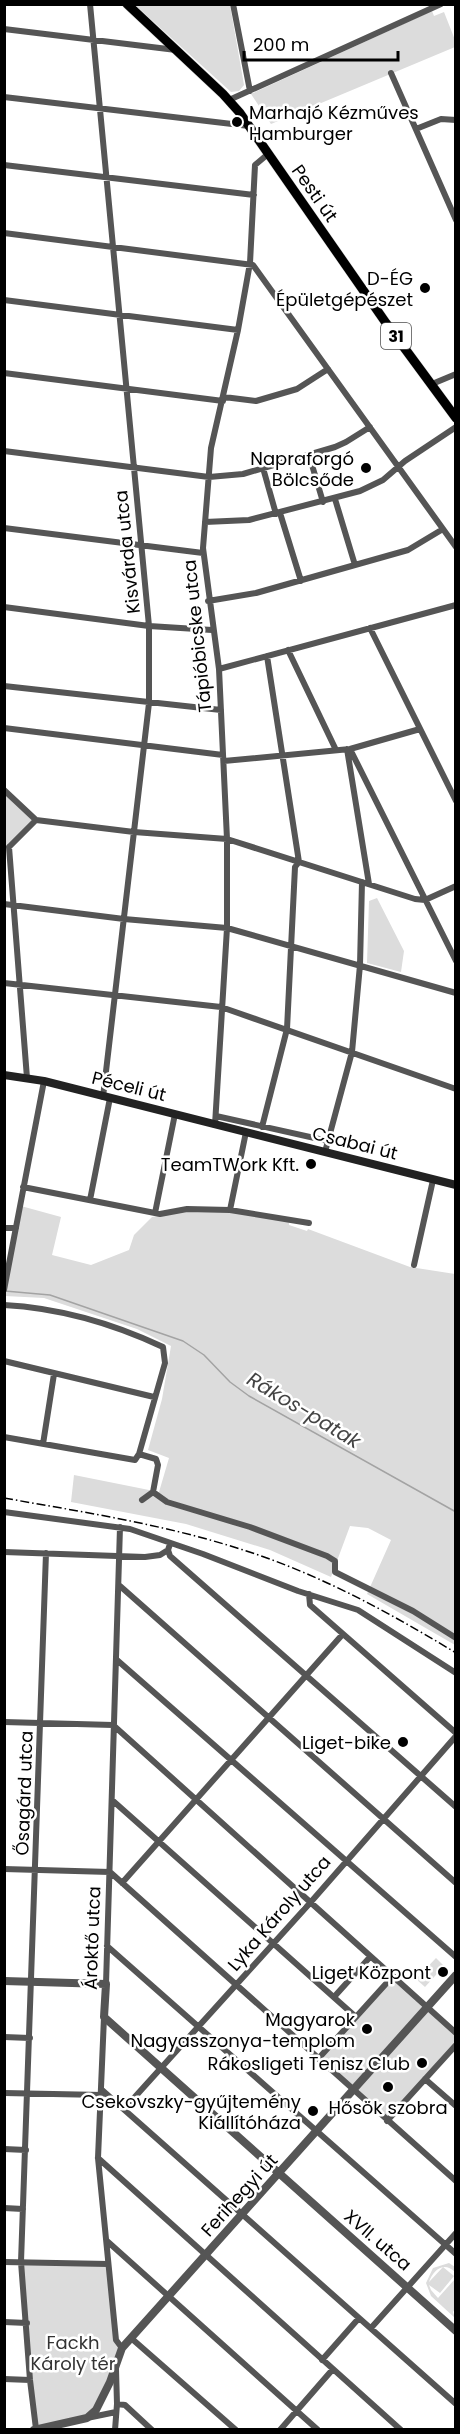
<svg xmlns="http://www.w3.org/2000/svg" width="460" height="2434" font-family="Poppins,sans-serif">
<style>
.green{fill:#dcdcdc}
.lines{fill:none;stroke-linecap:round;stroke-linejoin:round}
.stream{stroke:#a3a3a3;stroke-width:1.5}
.primary-casing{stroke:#dbdbdb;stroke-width:10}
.minor{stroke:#555;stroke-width:6}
.tertiary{stroke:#555;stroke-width:8}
.secondary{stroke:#222;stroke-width:8}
.primary{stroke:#000;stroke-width:9}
.rail{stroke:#000;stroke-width:1.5;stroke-dasharray:9 3 1.5 3;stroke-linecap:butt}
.poi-dot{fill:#000;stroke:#fff;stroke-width:2}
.labels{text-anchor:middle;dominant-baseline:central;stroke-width:5;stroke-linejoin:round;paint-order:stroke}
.shield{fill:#fff;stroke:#4c4c4c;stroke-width:1.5}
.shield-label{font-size:16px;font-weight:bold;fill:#000}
.poi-label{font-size:18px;fill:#000;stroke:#fff;text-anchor:end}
.street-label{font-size:18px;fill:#000;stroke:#fff}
.park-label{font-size:18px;fill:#333;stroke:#fff}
.water-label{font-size:20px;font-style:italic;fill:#444;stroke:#fff}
</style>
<rect width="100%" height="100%" fill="#fff"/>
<path class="green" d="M135,5H230L244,85L239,91L231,92Z
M432,11L434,16L444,12L455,40V47L271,124L251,94Z
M4,790L36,820L9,847L5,843Z
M377,898L404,951L401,972L367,963L369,901Z
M21,1206L61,1217L52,1255L91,1265L129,1250L134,1235L152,1217L187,1211L228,1212L289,1221V1225L307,1231L308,1229L410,1267L455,1274V1645L367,1594L391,1540L368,1528L350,1526L331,1577L270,1550L186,1524L71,1502L74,1475L159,1492L169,1458L148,1450L162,1399L171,1346L137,1329L44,1298L5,1296L4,1272Z
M436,1958L444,1966L425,1987L416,1979Z
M393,1976L455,2033V2045L387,2121L318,2059Z
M21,2262L108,2264L116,2340L122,2348L92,2414L36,2429Z
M449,2263L455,2267V2272C444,2261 433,2270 429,2282L443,2267L454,2276L440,2293L429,2285L431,2290L438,2298L455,2279V2309L453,2312L455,2318L431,2296L426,2283L433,2268Z"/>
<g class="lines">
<path class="stream" d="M5,1291L50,1295L183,1341L204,1355L230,1382L249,1396L456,1512"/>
<defs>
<path id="primary" d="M127,4L223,94L240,113L386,323L456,418"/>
</defs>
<use href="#primary" class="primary-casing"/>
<path class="minor" d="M90,4L149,626V703L103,1097
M233,4L250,91
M4,29L176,50
M391,73L456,220
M4,97L249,126
M229,100L441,4
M416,129L441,119L456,120
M4,165L254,195
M4,233L253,265L456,547
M4,300L238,330
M4,373L223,401
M432,384L456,374
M224,397L256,401L297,389L328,369
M4,451L209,477L243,474L335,447L346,442L370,427
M309,455L323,502
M263,468L276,514
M335,499L355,565
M280,513L301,581
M205,522L249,520L360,491L383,480L405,461L456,427
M4,528L203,553
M208,601L256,593L408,550L443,529
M4,607L149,626L212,630
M370,628L456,801
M288,650L336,750
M219,669L456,605
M4,686L221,710
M4,728L223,755
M347,749L369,884
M350,749L456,961
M224,761L350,749L420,729
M4,790L36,820L9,847
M36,820L134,832L227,839L415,899L425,900L456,886
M9,847L27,1078
M4,904L124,919L227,928L456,993
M4,983L221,1007L456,1089
M216,1116L328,1141
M215,1125L227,928V839L219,669L203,548L211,448L238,330L250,263L255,165L268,154
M262,1127L287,1029L295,867L299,862L267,656
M325,1152L352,1052L360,965L362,882
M23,1187L160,1214L187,1209L230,1210L309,1223
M90,1200L110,1098
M230,1210L246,1132
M155,1213L175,1114
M4,1228H16
M414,1265L433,1180
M4,1290L44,1081
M4,1305C59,1308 114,1324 163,1347L165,1363L139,1454L135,1460L4,1437
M4,1361L154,1397
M43,1444L54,1374
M139,1454L156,1459L158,1465L153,1492L167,1502L250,1527L327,1556L335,1561V1572L413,1611L456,1638
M142,1500L153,1492
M4,1512L130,1529L203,1554L298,1591L358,1610L456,1673
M170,1544L168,1550L170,1556L456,1807
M4,1552L145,1557L160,1555L168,1550
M120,1586L456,1883
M309,1594L310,1605L456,1733
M117,1660L456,1957
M4,1722L113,1725L456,2033
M112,1800L356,2017
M4,1869L110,1872L456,2181
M122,1883L342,1635
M107,1946L456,2254
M106,1984L120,1527
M334,1997L370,1957
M104,2017L98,2158L116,2340L122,2348
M4,2037L30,2038
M318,2059L393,1976
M425,2079L456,2106
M102,2090L456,2404
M4,2093L102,2095
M124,2109L310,1903L456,1736
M387,2121L456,2045
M4,2149L26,2150
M98,2158L401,2430
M4,2208L23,2209
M107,2241L318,2430
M4,2262L108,2264
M4,2322L27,2323
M371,2328L456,2233
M131,2338L236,2430
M322,2360L359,2318
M4,2379L30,2380
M117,2404L125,2405L152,2430
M87,2418L116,2412
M36,2429L30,2380L21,2262L46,1553
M115,2430L117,2404L116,2369
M280,2430L333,2369"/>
<path class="tertiary" d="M4,1981L106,1984L104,2017L456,2331
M34,2430L87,2418L96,2410L110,2382L122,2348L456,1975"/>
<path class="secondary" d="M4,1075L44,1081L456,1185"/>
<use href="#primary" class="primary"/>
<path class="rail" d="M4,1498C83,1512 161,1524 237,1548C315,1572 387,1611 456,1653"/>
</g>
<g class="poi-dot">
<circle cx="237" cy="122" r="6"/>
<circle cx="425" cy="288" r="6"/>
<circle cx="366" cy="468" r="6"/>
<circle cx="311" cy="1164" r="6"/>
<circle cx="403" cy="1742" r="6"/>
<circle cx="443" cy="1972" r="6"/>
<circle cx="367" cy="2029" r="6"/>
<circle cx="422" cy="2063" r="6"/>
<circle cx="388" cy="2087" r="6"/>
<circle cx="313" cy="2111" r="6"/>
</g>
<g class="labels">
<rect class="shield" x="381" y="323" width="30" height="26" rx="4.5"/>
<g class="shield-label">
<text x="396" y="336">31</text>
</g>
<g class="poi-label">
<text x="249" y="112" text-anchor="start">Marhajó Kézműves<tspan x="249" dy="21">Hamburger</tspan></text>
<text x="413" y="278">D-ÉG<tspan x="413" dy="21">Épületgépészet</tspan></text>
<text x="354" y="458">Napraforgó<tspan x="354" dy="21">Bölcsőde</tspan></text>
<text x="299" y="1164">TeamTWork Kft.</text>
<text x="391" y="1742">Liget-bike</text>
<text x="431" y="1972">Liget Központ</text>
<text x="355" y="2019">Magyarok<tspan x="355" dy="21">Nagyasszonya-templom</tspan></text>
<text x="410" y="2063">Rákosligeti Tenisz Club</text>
<text x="301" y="2101">Csekovszky-gyűjtemény<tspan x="301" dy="21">Kiállítóháza</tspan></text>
<text x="388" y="2107" text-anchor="middle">Hősök szobra</text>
</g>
<g class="street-label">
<text transform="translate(315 193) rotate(55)">Pesti út</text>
<text transform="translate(127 552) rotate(-96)">Kisvárda utca</text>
<text transform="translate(197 636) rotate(-96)">Tápióbicske utca</text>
<text transform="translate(129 1086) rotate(14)">Péceli út</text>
<text transform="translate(355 1143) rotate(14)">Csabai út</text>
<text transform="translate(24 1793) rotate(-88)">Ősagárd utca</text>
<text transform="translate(279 1913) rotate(-49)">Lyka Károly utca</text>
<text transform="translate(92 1938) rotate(-88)">Ároktő utca</text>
<text transform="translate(239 2195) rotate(-48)">Ferihegyi út</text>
<text transform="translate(378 2240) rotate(41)">XVII. utca</text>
</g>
<g class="park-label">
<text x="73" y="2342">Fackh<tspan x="73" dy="21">Károly tér</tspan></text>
</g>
<g class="water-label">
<text transform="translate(304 1410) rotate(31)">Rákos-patak</text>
</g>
</g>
<rect width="460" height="2434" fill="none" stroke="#000000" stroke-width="12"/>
<path d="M244 51v9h154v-9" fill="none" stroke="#000000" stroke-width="3"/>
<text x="253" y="51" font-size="18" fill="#000000" stroke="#ffffff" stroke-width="4.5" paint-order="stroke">200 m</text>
</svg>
